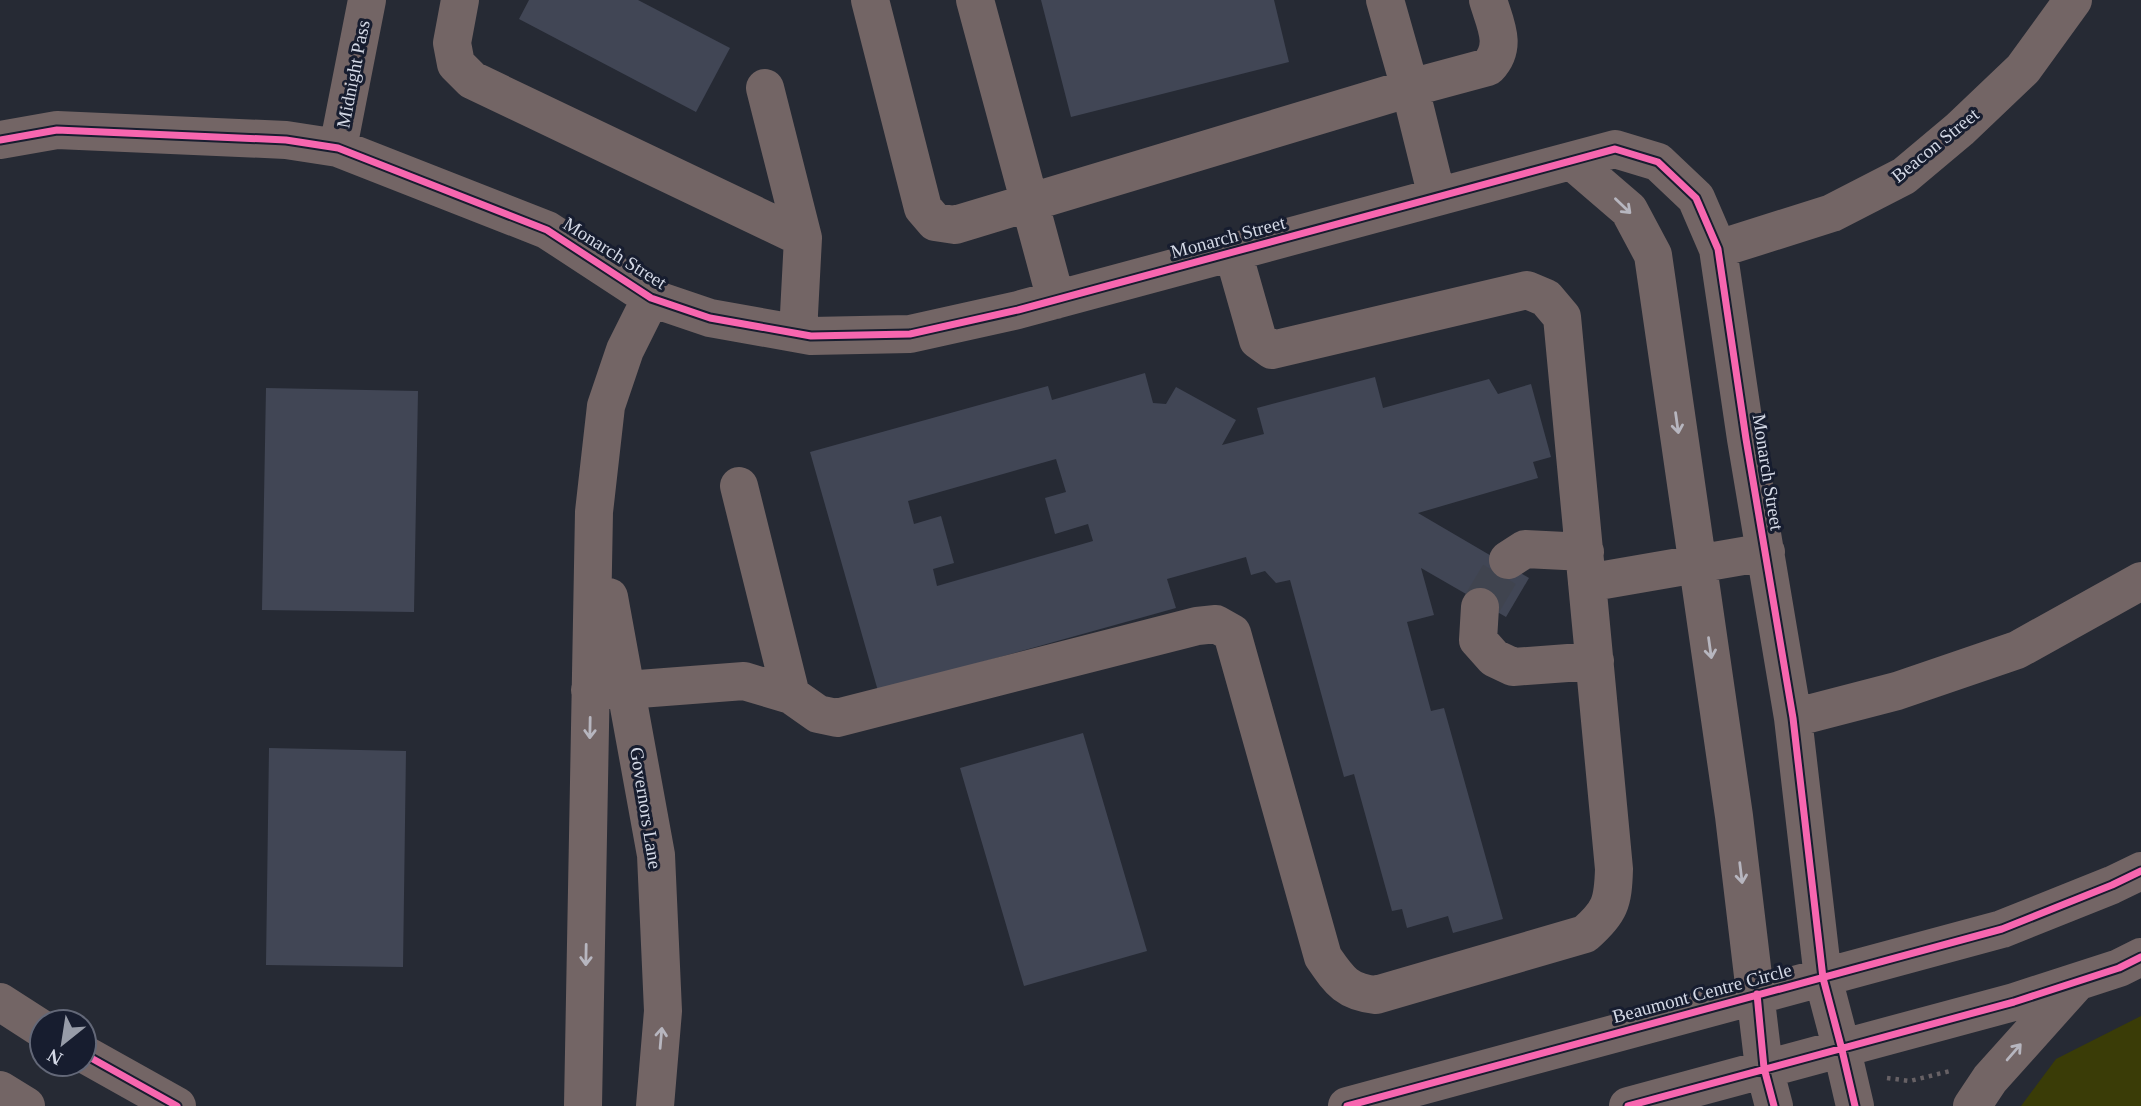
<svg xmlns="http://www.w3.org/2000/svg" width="2141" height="1106" font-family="Georgia,serif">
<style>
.green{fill:#3a3c07}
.building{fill:#414655;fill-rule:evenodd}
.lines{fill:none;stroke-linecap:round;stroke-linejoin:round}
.minor-tunnel{stroke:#40444f;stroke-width:38;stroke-dasharray:38 19;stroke-linecap:butt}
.path{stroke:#676165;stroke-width:4.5;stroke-dasharray:3.5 5;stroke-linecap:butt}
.minor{stroke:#736565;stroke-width:38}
.cycleway-casing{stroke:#171d2f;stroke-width:11}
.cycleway{stroke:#f766af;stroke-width:7}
.oneway{stroke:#b7b6bf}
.labels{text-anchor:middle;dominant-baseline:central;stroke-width:6;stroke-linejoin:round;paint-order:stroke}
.street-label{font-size:19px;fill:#d4d9e6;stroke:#171d2f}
</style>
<rect width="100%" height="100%" fill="#262a34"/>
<path class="green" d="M2141,1016V1106H2021L2056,1059Z"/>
<path class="building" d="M529,0H638L730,48L696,112L519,19Z
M1041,0H1274L1289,62L1071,117Z
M1145,373L1153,403L1166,404L1176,387L1236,420L1222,445L1264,434L1257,408L1375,377L1383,408L1489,379L1498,394L1531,384L1551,457L1533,462L1538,478L1418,513L1529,578L1506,617L1421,568L1434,615L1407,622L1431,711L1444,708L1503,919L1453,933L1448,916L1407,928L1402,909L1392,911L1354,774L1344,777L1290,580L1276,583L1265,571L1251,575L1246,557L1167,579L1176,608L878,691L810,452L1048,386L1052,400ZM1056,459L1066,492L1045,498L1055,534L1088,524L1093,541L937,586L933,569L954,563L941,516L914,524L908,501Z
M266,388L418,391L414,612L262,610Z
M1083,733L1147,951L1024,986L960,768Z
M269,748L406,751L403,967L266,965Z"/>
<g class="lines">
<path class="minor-tunnel" d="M1480,607L1508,560"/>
<path class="path" d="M1887,1078L1910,1081L1950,1071"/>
<path class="minor" d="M460,0L452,43L456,64L472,80L803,238L798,333
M870,0L923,208L935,222L955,225L1410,88L1488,67C1508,46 1495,24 1488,0
M975,0L1056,300
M1385,0L1410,88L1437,197
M765,88L803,238
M0,140L57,130L286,140L338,148L547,230L651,298L710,318L811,336L910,334L1018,310L1615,149L1658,162L1696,198L1718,249L1746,439L1793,718L1823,978L1842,1050L1855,1106
M338,148L367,0
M1572,161L1629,210L1653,255L1734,816L1764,1068L1774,1106
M1718,249L1832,213L1904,176L1960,129L2023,69L2073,0
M739,486L791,695
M1508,560L1525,549L1585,552
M1587,583L1766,552
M609,597L656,855L663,1011L655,1106
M1480,607L1478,640L1494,658L1513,667L1595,661
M590,690H626L744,681L791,695L818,714L837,718L1197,626L1216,624L1232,633L1323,957C1339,980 1346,992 1376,995L1585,934C1610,912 1613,903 1614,869L1562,317L1546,298L1527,290L1272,350L1258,340L1233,252
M1793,718L1897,691L2017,650L2141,581
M0,1002L42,1029
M84,1054L177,1106
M0,1090L26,1106
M583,1106L594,512L606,406L625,350L651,298
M1347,1106L2002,929L2112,885L2141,871
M1628,1106L2014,1002L2119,968L2141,957
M1972,1106L1990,1079L2077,982"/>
<defs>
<path id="cycleway" d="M0,140L57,130L286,140L338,148L547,230L651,298L710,318L811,336L910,334L1018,310L1615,149L1658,162L1696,198L1718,249L1746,439L1793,718L1823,978L1842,1050L1855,1106
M1757,994L1764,1068L1774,1106
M84,1054L177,1106
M1347,1106L2002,929L2112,885L2141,871
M1628,1106L2014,1002L2119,968L2141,957"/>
</defs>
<use href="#cycleway" class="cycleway-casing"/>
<use href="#cycleway" class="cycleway"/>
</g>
<defs><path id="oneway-shaft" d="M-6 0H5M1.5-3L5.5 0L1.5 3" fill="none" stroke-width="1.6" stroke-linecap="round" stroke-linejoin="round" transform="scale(1.75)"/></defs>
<g class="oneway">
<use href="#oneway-shaft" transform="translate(1623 206) rotate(44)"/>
<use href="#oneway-shaft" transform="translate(1677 423) rotate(82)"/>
<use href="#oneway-shaft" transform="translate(1710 648) rotate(82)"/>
<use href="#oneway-shaft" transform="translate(590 728) rotate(91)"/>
<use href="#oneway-shaft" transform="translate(1741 873) rotate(83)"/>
<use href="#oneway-shaft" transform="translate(586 955) rotate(91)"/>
<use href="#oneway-shaft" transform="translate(661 1038) rotate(-85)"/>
<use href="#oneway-shaft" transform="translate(2014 1052) rotate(-49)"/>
</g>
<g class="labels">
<g class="street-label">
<text transform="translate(353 74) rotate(-79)">Midnight Pass</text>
<text transform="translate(1935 145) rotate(-39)">Beacon Street</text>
<text transform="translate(1228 237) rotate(-15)">Monarch Street</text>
<text transform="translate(615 253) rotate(32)">Monarch Street</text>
<text transform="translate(1768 472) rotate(81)">Monarch Street</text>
<text transform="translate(646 808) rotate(81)">Governors Lane</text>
<text transform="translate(1702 993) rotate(-15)">Beaumont Centre Circle</text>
</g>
</g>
<g transform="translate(63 1043) rotate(210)"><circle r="33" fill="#171d2f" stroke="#636878" stroke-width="2"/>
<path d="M0-5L12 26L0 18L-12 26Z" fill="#979ca8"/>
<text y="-10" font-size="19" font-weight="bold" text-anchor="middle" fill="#d4d9e6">N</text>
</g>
</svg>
